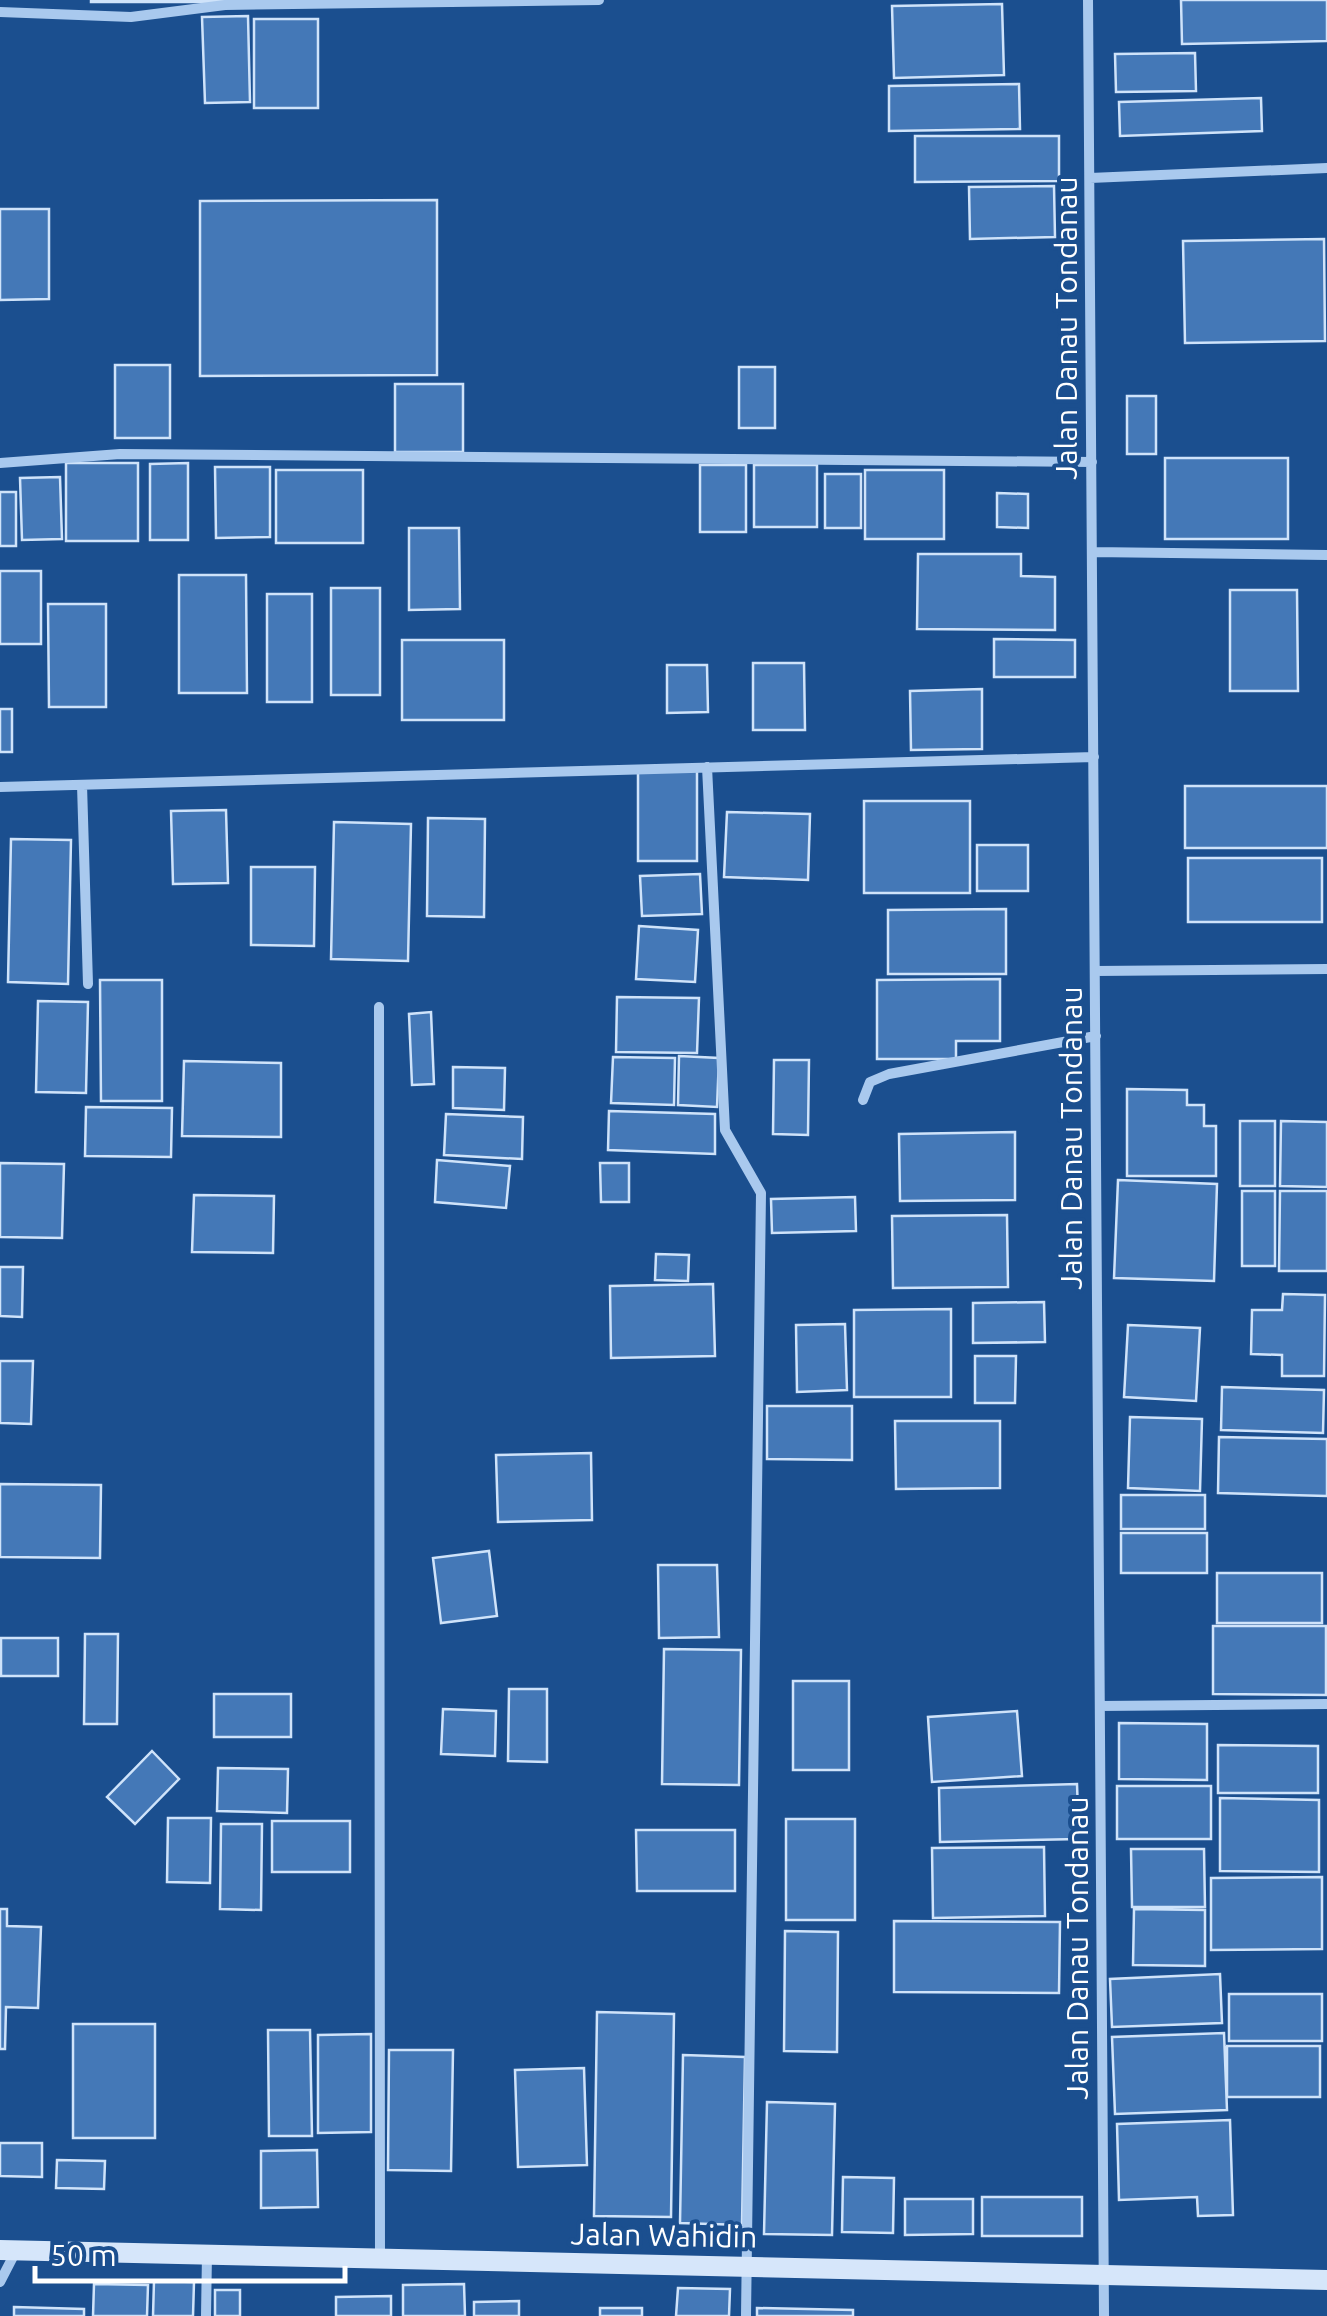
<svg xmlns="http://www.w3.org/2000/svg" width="1327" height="2316" font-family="Ubuntu,sans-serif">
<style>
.building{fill:#4478b7;stroke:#cfe3fa;stroke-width:2.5}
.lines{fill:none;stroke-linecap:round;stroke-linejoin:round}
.street{stroke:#a9c9ee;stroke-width:10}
.secondary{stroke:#d6e6fa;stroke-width:20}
.labels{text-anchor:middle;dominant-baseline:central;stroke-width:8;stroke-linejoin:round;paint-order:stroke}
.street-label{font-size:30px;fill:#fff;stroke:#1b4f8f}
</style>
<rect width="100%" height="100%" fill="#1b4f8f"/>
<path class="building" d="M91,0H230V2H91Z
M1181,0H1327V41L1182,44Z
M1002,4L1004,75L894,78L892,6Z
M248,16L250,102L205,103L202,17Z
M254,19H318V108H254Z
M1195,53L1196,91L1116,92L1115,54Z
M1019,84L1020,129L889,131V86Z
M1261,98L1262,131L1120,136L1119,102Z
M915,136H1059V181L915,182Z
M1054,186L1055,237L970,239L969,187Z
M437,200V375L200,376V201Z
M0,209H49V299L0,300Z
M1324,239L1325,341L1185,343L1183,241Z
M115,365H170V438H115Z
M739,367H775V428H739Z
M395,384H463V452H395Z
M1127,396H1156V454H1127Z
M1165,458H1288V539H1165Z
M66,463H138V541H66Z
M188,463V540H150V464Z
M700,465H746V532H700Z
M754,465H817V527H754Z
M215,467H270V537L216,538Z
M276,470H363V543H276Z
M865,470H944V539H865Z
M825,474H861V528H825Z
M60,477L62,539L22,540L20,478Z
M0,492H16V546H0Z
M997,493L1028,494V528L997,527Z
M409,528H459L460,609L409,610Z
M918,554H1021V576L1055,577V630L917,629Z
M0,571H41V644H0Z
M179,575H246L247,693H179Z
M331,588H380V695H331Z
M1230,590H1297L1298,691H1230Z
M267,594H312V702H267Z
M48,604H106V707H49Z
M994,639L1075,640V677H994Z
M402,640H504V720H402Z
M753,663H804L805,730H753Z
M667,665H707L708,712L667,713Z
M982,689V749L911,750L910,691Z
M0,709H12V752H0Z
M638,770H697V861H638Z
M1185,786H1327V848H1185Z
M864,801H970V893H864Z
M226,810L228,883L173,884L171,811Z
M727,812L810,814L808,880L724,877Z
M428,818L485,819L484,917L427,916Z
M334,822L411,824L408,961L331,959Z
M11,839L71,840L68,984L8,982Z
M977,845H1028V891H977Z
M1188,858H1322V922H1188Z
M251,867H315L314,946L251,945Z
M700,874L702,914L642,916L640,876Z
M1006,909V974H888V910Z
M639,926L698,930L695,982L636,979Z
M1000,979V1041H956V1059H877V980Z
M100,980H162V1101H101Z
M617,997L699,998L697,1053L616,1052Z
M38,1001L88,1002L86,1093L36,1092Z
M431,1012L434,1084L412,1085L409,1014Z
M679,1056L719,1058L717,1107L678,1105Z
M613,1057L675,1058L674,1105L611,1103Z
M774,1060H809L808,1135L773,1134Z
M184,1061L281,1063V1137L182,1136Z
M453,1067L505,1068L504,1110L453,1108Z
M1127,1089L1187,1090V1105H1204V1126H1216V1176H1127Z
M86,1107L172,1108L171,1157L85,1156Z
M609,1111L715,1114V1154L608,1150Z
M446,1114L523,1117L522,1159L444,1155Z
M1240,1121H1275V1186H1240Z
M1281,1121L1327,1122V1187L1280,1186Z
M1015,1132V1200L900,1201L899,1134Z
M437,1160L510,1166L506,1208L435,1202Z
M0,1163L64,1164L62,1238L0,1237Z
M600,1163H629V1202H601Z
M1118,1180L1217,1184L1214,1281L1114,1278Z
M1242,1191H1275V1266H1242Z
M1280,1191H1327V1271H1279Z
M194,1195L274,1196L273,1253L192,1252Z
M855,1197L856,1231L772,1233L771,1199Z
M1007,1215L1008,1287L893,1288L892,1216Z
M656,1254L689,1255L688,1281L655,1280Z
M0,1267H23L22,1317L0,1316Z
M713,1284L715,1356L611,1358L610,1286Z
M1283,1294L1325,1295L1324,1376H1282V1355L1251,1354L1252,1310H1282Z
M1044,1302L1045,1342L973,1343V1303Z
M951,1309V1397H854V1310Z
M845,1324L847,1390L797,1392L796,1325Z
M1128,1325L1200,1328L1196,1401L1124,1397Z
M975,1356H1016L1015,1403H975Z
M0,1361H33L31,1424L0,1423Z
M1222,1387L1324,1390L1323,1433L1221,1430Z
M767,1406H852V1460L767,1459Z
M1130,1417L1202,1419L1200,1491L1128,1488Z
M895,1421H1000V1488L896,1489Z
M1219,1437L1327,1439V1496L1218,1493Z
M591,1453L592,1520L498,1522L496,1455Z
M0,1484L101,1485L100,1558L0,1557Z
M1121,1495H1205V1529H1121Z
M1121,1533H1207V1573H1121Z
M489,1551L497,1616L441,1623L433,1558Z
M658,1565H717L719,1637L659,1638Z
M1217,1573H1322V1623H1217Z
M1213,1626H1326V1695L1213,1694Z
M85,1634H118L117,1724H84Z
M1,1638H58V1676H1Z
M664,1649L741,1650L739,1785L662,1784Z
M793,1681H849V1770H793Z
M509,1689H547V1762L508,1761Z
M214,1694H291V1737H214Z
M443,1709L496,1711L495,1756L441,1754Z
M1017,1711L1022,1776L932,1782L928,1717Z
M1119,1723L1207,1724V1780L1119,1779Z
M1218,1745L1318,1746V1793H1218Z
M152,1751L179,1779L135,1824L107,1797Z
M218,1768L288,1769L287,1813L217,1811Z
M1077,1784L1079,1839L940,1842L939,1788Z
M1117,1786H1211V1839H1117Z
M1220,1798L1319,1800V1872L1220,1871Z
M168,1818H211L210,1883L167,1882Z
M786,1819H855V1920H786Z
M272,1821H350V1872H272Z
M221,1824H262L261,1910L220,1909Z
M636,1830H735V1891H637Z
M1044,1847L1045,1916L933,1918L932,1848Z
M1131,1849H1204L1205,1907H1132Z
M1322,1877V1949L1211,1950V1878Z
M0,1909H7V1926L41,1927L38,2008L6,2007L5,2049H0Z
M1134,1909L1205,1910V1966L1133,1965Z
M894,1921L1060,1922L1059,1993L894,1992Z
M785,1931L838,1932L837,2052L784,2051Z
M1220,1974L1222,2023L1112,2027L1110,1979Z
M1229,1994H1322V2041H1229Z
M597,2012L674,2014L671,2217L594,2216Z
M73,2024H155V2138H73Z
M268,2030H310L312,2136H269Z
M1224,2033L1227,2110L1115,2114L1112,2037Z
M371,2034V2132L318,2133V2035Z
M1227,2046H1320V2097H1227Z
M389,2050H453L451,2171L388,2170Z
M683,2055L745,2057L742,2225L680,2223Z
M584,2068L587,2165L518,2167L515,2070Z
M767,2102L835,2104L832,2235L764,2234Z
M1230,2120L1233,2215L1198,2216L1197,2197L1119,2200L1117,2124Z
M0,2143H42V2177L0,2176Z
M317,2150L318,2207L261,2208V2151Z
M57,2160L105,2161L104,2189L56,2188Z
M843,2177L894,2178L893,2233L842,2232Z
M982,2197H1082V2236H982Z
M905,2199H973V2234L905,2235Z
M154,2281L194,2282L193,2316H153Z
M94,2284L148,2285L147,2316H93Z
M464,2284L465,2316H403V2285Z
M678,2288L730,2289L729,2316H676Z
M215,2290H240V2316H215Z
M391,2296V2316H336V2297Z
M519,2301V2316H474V2302Z
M14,2307L84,2309V2316H14Z
M600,2308H642V2316H600Z
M757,2308L853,2310V2316H757Z"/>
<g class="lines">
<path class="street" d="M1088,0L1104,2316
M0,12L131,17L225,5L599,0
M1090,178L1327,168
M0,463L120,454L1092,462
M1092,552L1327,555
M707,767L725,1130L761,1193L746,2316
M82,785L88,984
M0,787L1094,757
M1095,971L1327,969
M379,1007L380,2259
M863,1100L870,1082L889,1074L1096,1036
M1100,1706L1327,1704
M0,2282L16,2251
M206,2316L207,2254"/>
<path class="secondary" d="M0,2250L1327,2280"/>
</g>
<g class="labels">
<g class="street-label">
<text transform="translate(1066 328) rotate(-90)">Jalan Danau Tondanau</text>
<text transform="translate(1071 1138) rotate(-90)">Jalan Danau Tondanau</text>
<text transform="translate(1077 1948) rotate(-90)">Jalan Danau Tondanau</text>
<text transform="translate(664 2235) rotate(1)">Jalan Wahidin</text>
</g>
</g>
<path d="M35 2266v15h310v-15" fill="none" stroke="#ffffff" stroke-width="5"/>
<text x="50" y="2266" font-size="30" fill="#ffffff" stroke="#1b4f8f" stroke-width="8" paint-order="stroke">50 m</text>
</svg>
